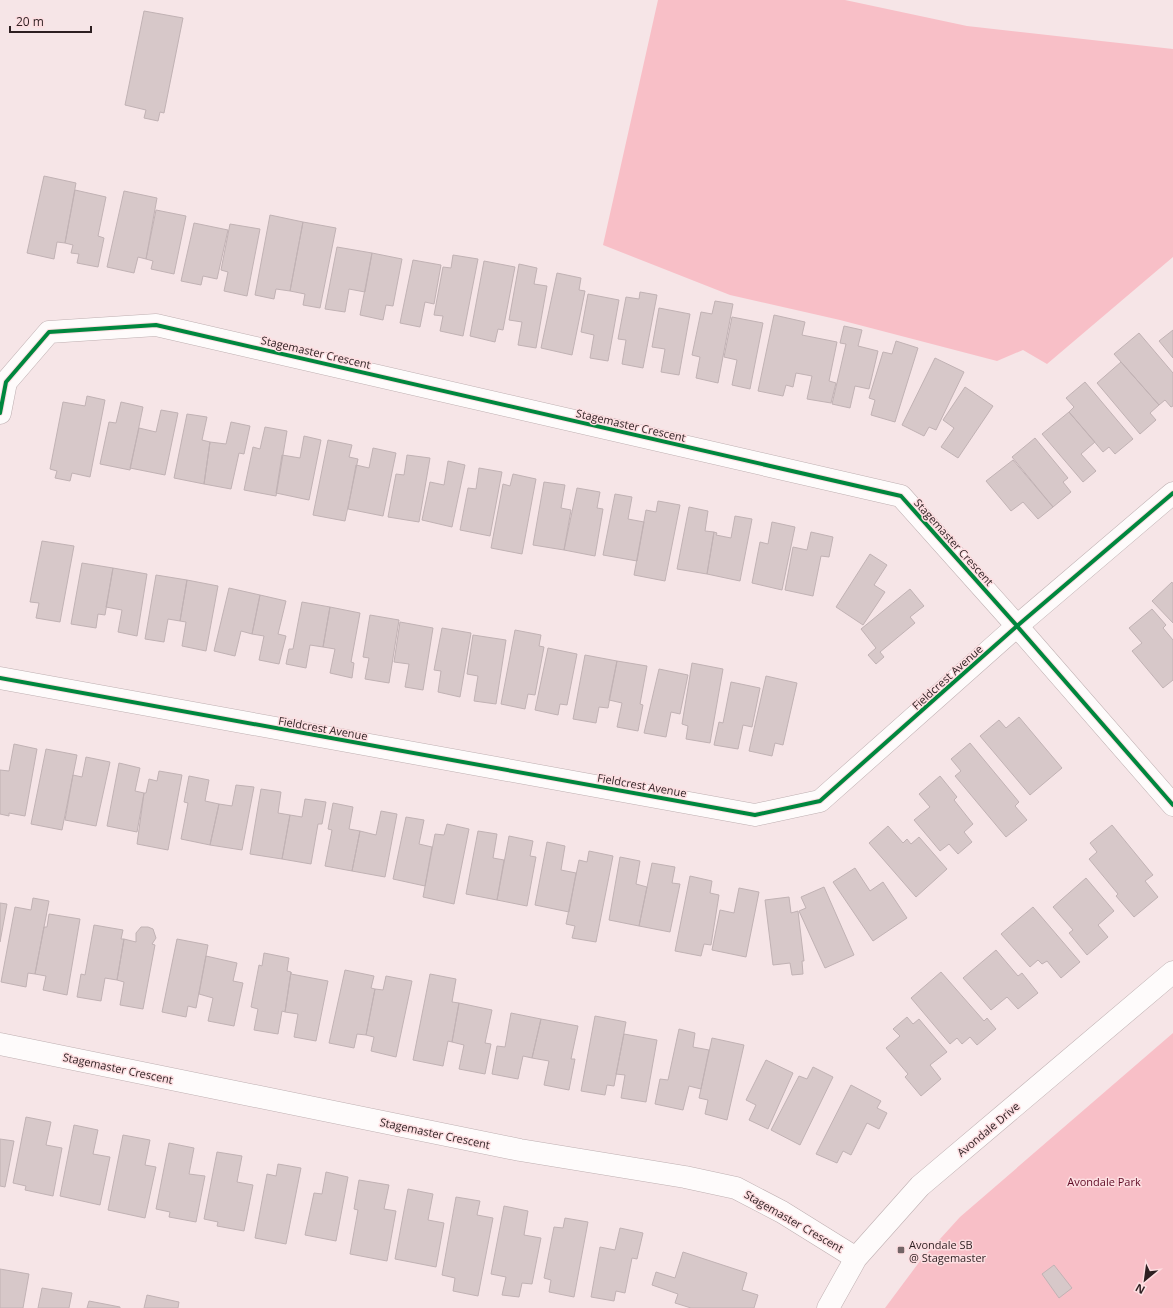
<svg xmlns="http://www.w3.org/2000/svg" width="1173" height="1308" font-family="'Open Sans',sans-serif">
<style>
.green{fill:#f8bfc7}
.building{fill:#d7c8c9;stroke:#c1b2b4}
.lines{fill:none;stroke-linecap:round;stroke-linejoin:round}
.minor-casing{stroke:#beafb1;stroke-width:23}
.minor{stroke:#fefbfb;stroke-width:22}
.cycleway-casing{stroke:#fddee1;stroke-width:6}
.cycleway{stroke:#00873e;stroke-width:4}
.poi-dot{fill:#736466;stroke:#fddee1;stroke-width:1.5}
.labels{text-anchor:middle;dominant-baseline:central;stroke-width:3;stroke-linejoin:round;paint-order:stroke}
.street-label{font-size:11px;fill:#2d1f21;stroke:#fddee1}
.park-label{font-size:11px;fill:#5e0a24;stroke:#fddee1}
.poi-label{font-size:11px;fill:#2d1f21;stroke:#fddee1;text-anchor:start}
</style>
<rect width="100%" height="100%" fill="#f6e5e7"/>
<path class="green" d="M658,0H845L967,26L1173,49V257L1047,364L1023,350L997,361L840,320L730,295L603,245Z
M1173,1033V1308H885L920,1261L960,1217Z"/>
<path class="building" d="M144,11L183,18L164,113L160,112L158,121L144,118L146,110L125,105Z
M44,176L76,183L65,243L57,242L54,259L27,253Z
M75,190L106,197L98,236L104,238L98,267L77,263L79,254L71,253L73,245L65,243Z
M124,191L157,198L146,259L138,257L134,273L107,267Z
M156,210L186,216L174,274L151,269L153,261L146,259Z
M270,215L303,222L290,291L276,289L274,299L255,295Z
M303,222L336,228L320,308L303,305L305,294L290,291Z
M194,223L228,230L217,279L203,276L201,285L181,281Z
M230,224L260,229L247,296L224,291L228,272L221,270Z
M337,247L372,253L365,292L349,289L345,312L325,309Z
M372,253L402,259L393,306L386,305L383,320L360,315Z
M453,255L478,259L463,336L440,331L443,316L434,315L443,267L451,268Z
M413,260L441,265L434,304L425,302L420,327L400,323Z
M484,261L515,267L503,330L498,329L495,342L470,336Z
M519,264L537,268L534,284L547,286L536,348L518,345L522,322L509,320Z
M557,273L581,278L579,290L585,291L572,355L541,348Z
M640,292L657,295L643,368L622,364L626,340L618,339L626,297L639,299Z
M588,294L619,300L608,361L590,358L594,335L581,332Z
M715,301L733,304L718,383L696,378L700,357L692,355L701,312L712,314Z
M659,308L690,314L679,375L661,372L665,349L652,347Z
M774,315L805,322L802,335L837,342L829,381L836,383L831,403L807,399L812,376L796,373L793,387L786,385L783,396L758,391Z
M732,317L763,323L750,389L732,385L737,360L724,357Z
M844,326L862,330L858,346L878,351L869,389L855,386L850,408L832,404L846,344L840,343Z
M1173,330V358L1159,341Z
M1139,333L1173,373V406L1171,407L1165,400L1159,405L1114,354Z
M896,341L918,348L895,422L871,415L875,400L869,398L883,352L892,354Z
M935,358L964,372L936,430L929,427L924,436L902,425Z
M1121,362L1159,405L1150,413L1156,420L1140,434L1097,383Z
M1085,382L1133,439L1115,454L1109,447L1103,452L1069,412L1074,407L1066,398Z
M965,387L993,406L958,458L941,447L954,428L943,420Z
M87,396L105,400L90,477L72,473L70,481L55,478L57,471L50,469L63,402L85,406Z
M121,402L143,407L130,470L100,464L109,422L116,423Z
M161,410L178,413L165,475L130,468L139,428L156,432Z
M1069,412L1095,442L1081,454L1096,471L1083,482L1042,434Z
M187,414L207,417L202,440L210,442L204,484L174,478Z
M231,422L250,426L244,454L239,453L231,489L204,484L210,442L226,444Z
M265,427L287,431L276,496L244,490L253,447L260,449Z
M304,436L321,440L309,500L276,493L282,455L300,458Z
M1035,438L1068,478L1063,482L1071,492L1053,507L1012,457Z
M328,440L352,445L349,457L358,459L345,521L313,515Z
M373,448L396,453L383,516L348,509L356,465L369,468Z
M407,455L430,458L419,522L388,517L396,474L404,475Z
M1013,460L1053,507L1038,519L1023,502L1011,511L986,481Z
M448,461L465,465L452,527L422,520L430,482L444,485Z
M479,468L502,472L490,536L460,530L468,488L476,489Z
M513,474L536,479L522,554L491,548L503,484L510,486Z
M544,482L565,485L561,508L571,510L564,550L533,545Z
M577,488L600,492L597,508L603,509L595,556L564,550Z
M615,494L632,497L628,519L644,522L637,561L603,555Z
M658,501L680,505L665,581L634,575L646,510L656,512Z
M689,507L708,511L705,531L714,532L707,574L677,569Z
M735,516L752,519L740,581L707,574L714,532L717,533L716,535L731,538Z
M772,522L795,527L782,590L752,583L760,542L768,544Z
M811,532L833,537L829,557L821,556L813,596L785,590L793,547L807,550Z
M42,541L74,546L60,622L36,618L39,603L30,602Z
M870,554L887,565L874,585L885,592L863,625L836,607Z
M82,563L113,568L105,615L98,614L96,628L71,624Z
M113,568L147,574L137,636L118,632L122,610L106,607Z
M156,575L187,580L180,621L168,619L164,642L145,639Z
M187,580L218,586L206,651L182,646L186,622L180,621Z
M1172,582L1173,584V623L1152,601Z
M229,588L260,595L252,634L241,631L235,656L214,651Z
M910,589L924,606L910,617L915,623L880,652L884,657L876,664L868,655L876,648L861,629Z
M260,595L286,601L278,634L286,636L279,664L259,660L264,636L252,634Z
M302,602L330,607L323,647L310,645L306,668L286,664L289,649H293Z
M330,607L360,613L351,662L354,663L352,678L330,673L335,649L323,647Z
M1152,609L1166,625L1163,628L1173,640V680L1163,688L1132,651L1142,643L1129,628Z
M370,615L399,620L389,683L365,679L369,658L363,657Z
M400,622L433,628L423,690L405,687L409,664L394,662Z
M442,628L471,633L460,697L438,692L441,671L434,670Z
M515,630L541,635L539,646L544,647L535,695L528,694L525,709L501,704Z
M473,635L506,640L496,704L474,701L478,676L467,674Z
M548,648L577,654L567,705L560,704L558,715L535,710Z
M585,655L617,661L608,708L599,707L596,723L573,719Z
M617,661L647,666L640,704L643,705L638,731L617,727L622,703L609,700Z
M692,663L723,669L710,743L686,739L688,726L682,724Z
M659,669L688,675L680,714L671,712L666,737L644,733Z
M766,676L797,683L783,745L775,743L772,756L749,751Z
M731,682L760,688L752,727L743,725L738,749L714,745L719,722L723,723Z
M1019,717L1062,768L1030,795L980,736L999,720L1006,728Z
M970,743L1019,802L1015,806L1027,820L1006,837L955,776L961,771L951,759Z
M14,744L37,749L25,816L9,813V816L0,814V770L9,771Z
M46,749L77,755L62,830L31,824Z
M86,757L110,762L96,826L65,820L73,775L82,777Z
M119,763L140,768L135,791L144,793L137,832L107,826Z
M159,771L182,775L168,850L137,844L144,793H146L149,779L157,781Z
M189,776L209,780L205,801L219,804L210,845L181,839L188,803L184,802Z
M940,776L957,797L954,800L973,824L964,832L972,842L958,854L949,844L940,851L914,820L930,807L919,794Z
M236,785L254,787L242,850L210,845L219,804L232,806Z
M261,789L281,792L278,813L290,815L282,859L250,854Z
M305,799L326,802L322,824H318L311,864L282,859L290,815L302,817Z
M333,803L353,807L349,829L360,831L352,871L325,866L332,830L328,829Z
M381,811L397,814L385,877L352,871L360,831L376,835Z
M406,817L424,820L419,844L432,847L425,886L393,879Z
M447,824L469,829L454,904L423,897L435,834L444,835Z
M1112,825L1153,875L1145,881L1158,897L1134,917L1116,896L1118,894L1089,859L1097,852L1090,843Z
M888,826L903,843L907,839L911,844L919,837L947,869L916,897L869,843Z
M478,831L497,834L493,858L504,860L497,900L466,894Z
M509,836L533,841L530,856L536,857L527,906L497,900Z
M547,842L565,846L561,870L576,873L569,912L535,905Z
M589,851L613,856L596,942L572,938L575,926L566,924L579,860L587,862Z
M620,857L640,861L636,884L647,887L639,926L609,920Z
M652,863L675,867L672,883L680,884L670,932L639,926Z
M855,868L870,891L883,882L907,918L873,941L833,882Z
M690,876L712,881L710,893L719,895L711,945L704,944L701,956L675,951Z
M1086,878L1114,911L1098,925L1108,937L1087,955L1069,933L1073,930L1053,907Z
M824,887L854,955L825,968L799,911L806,908L801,897Z
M739,888L759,892L746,957L712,950L720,910L734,913Z
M789,897L791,913L798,911L804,961H802L803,974L792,975L790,963L773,965L765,900Z
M33,898L49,901L35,974L28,973L26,987L1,982L15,907L31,910Z
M0,903L7,904L0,942Z
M1033,907L1080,962L1061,978L1047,961L1042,964L1038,960L1030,967L1001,934Z
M49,914L80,919L67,995L43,990L46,976L35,974L44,927H47Z
M94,925L123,930L121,939H124L117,980L105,978L101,1001L77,997L81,974L85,975Z
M141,927H148L153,929L156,938L152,944L155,945L143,1009L120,1005L124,982L117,980L124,939L136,942V933Z
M177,939L208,945L196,1008L188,1006L186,1017L162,1012Z
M996,950L1018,976L1022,973L1038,993L1018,1009L1007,997L991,1010L963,978Z
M264,953L289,958L287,971L291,972L285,1012L282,1011L278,1034L254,1030L258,1009L251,1007L259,965L262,966Z
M206,956L237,963L233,981L243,983L234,1026L208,1021L213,998L199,994Z
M345,970L374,976L371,988L375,989L366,1035L357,1034L354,1048L329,1043Z
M291,972V974L328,981L316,1041L294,1037L298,1014L285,1012Z
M941,972L984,1021L987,1018L996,1029L977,1045L970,1037L962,1044L957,1038L950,1044L911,998Z
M430,974L456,979L452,1002L459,1003L452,1042L448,1041L443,1066L413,1060Z
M386,976L412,981L396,1057L371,1051L374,1037L366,1035L375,989L383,990Z
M459,1003L492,1010L485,1043L491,1044L485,1074L459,1069L464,1045L452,1042Z
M511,1013L541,1019L532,1058L523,1056L518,1079L492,1074L497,1046L505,1047Z
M595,1016L626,1022L614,1086L607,1085L605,1095L581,1091Z
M907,1017L913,1024L919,1019L947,1052L930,1065L941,1079L921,1096L905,1077L908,1074L886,1048L900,1036L893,1029Z
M541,1019L578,1026L571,1059H575L569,1090L544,1085L549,1061L532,1058Z
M679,1029L695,1033L693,1047L709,1050L701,1089L689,1086L683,1110L655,1104L660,1079L668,1080Z
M624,1034L657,1040L646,1102L621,1098L625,1075L616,1074Z
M712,1038L744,1045L727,1120L705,1114L708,1100L699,1098Z
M766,1060L793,1073L768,1129L749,1120L756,1105L746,1100Z
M813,1067L833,1077L800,1145L771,1130L799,1076L807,1079Z
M851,1085L881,1101L877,1108L887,1113L879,1129L867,1123L851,1155L843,1151L837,1163L816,1154Z
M26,1117L51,1122L46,1145L62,1148L53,1196L25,1190L26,1186L13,1183Z
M74,1125L98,1130L93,1154L110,1157L100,1205L60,1196Z
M123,1135L150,1140L145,1165L156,1167L145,1218L108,1210Z
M0,1139L14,1141L5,1187L0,1186Z
M169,1143L194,1148L189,1174L205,1176L196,1222L169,1217L170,1212L156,1209Z
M217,1152L242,1156L237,1182L253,1185L244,1231L217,1226L218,1222L204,1219Z
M278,1164L301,1168L286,1244L255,1238L267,1174L276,1176Z
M326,1172L348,1177L336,1241L305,1235L314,1193L322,1194Z
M359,1180L389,1185L384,1209L396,1211L387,1261L350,1254L358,1210L354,1209Z
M408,1189L433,1194L428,1220L444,1223L436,1267L395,1259Z
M456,1197L480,1201L477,1215L493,1218L478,1296L453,1291L455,1278L442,1275Z
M504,1206L528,1211L524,1235L541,1238L532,1284L522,1283L519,1297L502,1295L506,1277L491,1274Z
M565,1218L588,1222L574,1297L549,1292L551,1280L544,1278L554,1227L563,1228Z
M620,1228L643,1233L637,1259L632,1258L625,1293L616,1291L614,1301L591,1297L600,1247L615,1250Z
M683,1252L747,1273L742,1290L758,1295L754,1308H691L675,1303L678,1294L652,1285L656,1272L675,1278Z
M1054,1265L1072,1288L1059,1298L1042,1274Z
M0,1269L29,1274L23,1308H0Z
M42,1288L72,1293L69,1308H38Z
M147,1295L179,1302L178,1308H144Z
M89,1301L120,1307V1308H87Z"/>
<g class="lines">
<defs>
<path id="minor" d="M0,413L6,382L49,332L156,325L901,496L1017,626L1173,805
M0,678L755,815L820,801L1017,626L1173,493
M0,1044L520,1150L685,1177L736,1188L782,1212L856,1258
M828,1308L856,1258L920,1186L1173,972"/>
</defs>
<use href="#minor" class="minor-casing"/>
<use href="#minor" class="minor"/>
<defs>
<path id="cycleway" d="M0,413L6,382L49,332L156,325L901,496L1017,626L1173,805
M0,678L755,815L820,801L1017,626L1173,493"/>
</defs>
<use href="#cycleway" class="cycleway-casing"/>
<use href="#cycleway" class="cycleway"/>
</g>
<rect class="poi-dot" x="897" y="1246" width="8" height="8" rx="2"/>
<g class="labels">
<g class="street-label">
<text transform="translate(316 352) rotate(13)">Stagemaster Crescent</text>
<text transform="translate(631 425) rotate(13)">Stagemaster Crescent</text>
<text transform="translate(954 542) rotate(48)">Stagemaster Crescent</text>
<text transform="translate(947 677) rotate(-42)">Fieldcrest Avenue</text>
<text transform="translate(323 728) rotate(10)">Fieldcrest Avenue</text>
<text transform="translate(642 785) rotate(10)">Fieldcrest Avenue</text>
<text transform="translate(118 1068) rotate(12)">Stagemaster Crescent</text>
<text transform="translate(988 1129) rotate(-40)">Avondale Drive</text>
<text transform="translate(435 1133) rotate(12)">Stagemaster Crescent</text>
<text transform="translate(794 1221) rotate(30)">Stagemaster Crescent</text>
</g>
<g class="park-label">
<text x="1104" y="1181">Avondale Park</text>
</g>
<g class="poi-label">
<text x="909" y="1244">Avondale SB<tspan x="909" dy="13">@ Stagemaster</tspan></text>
</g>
</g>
<g transform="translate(1145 1280) rotate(209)" stroke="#fddee1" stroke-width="3" paint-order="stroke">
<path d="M0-3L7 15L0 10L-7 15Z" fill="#2d1f21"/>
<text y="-6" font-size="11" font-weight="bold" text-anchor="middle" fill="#2d1f21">N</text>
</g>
<path d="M10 26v6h81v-6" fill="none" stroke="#2d1f21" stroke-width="2"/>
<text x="16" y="26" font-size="12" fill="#2d1f21" stroke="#fddee1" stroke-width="3" paint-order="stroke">20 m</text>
</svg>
